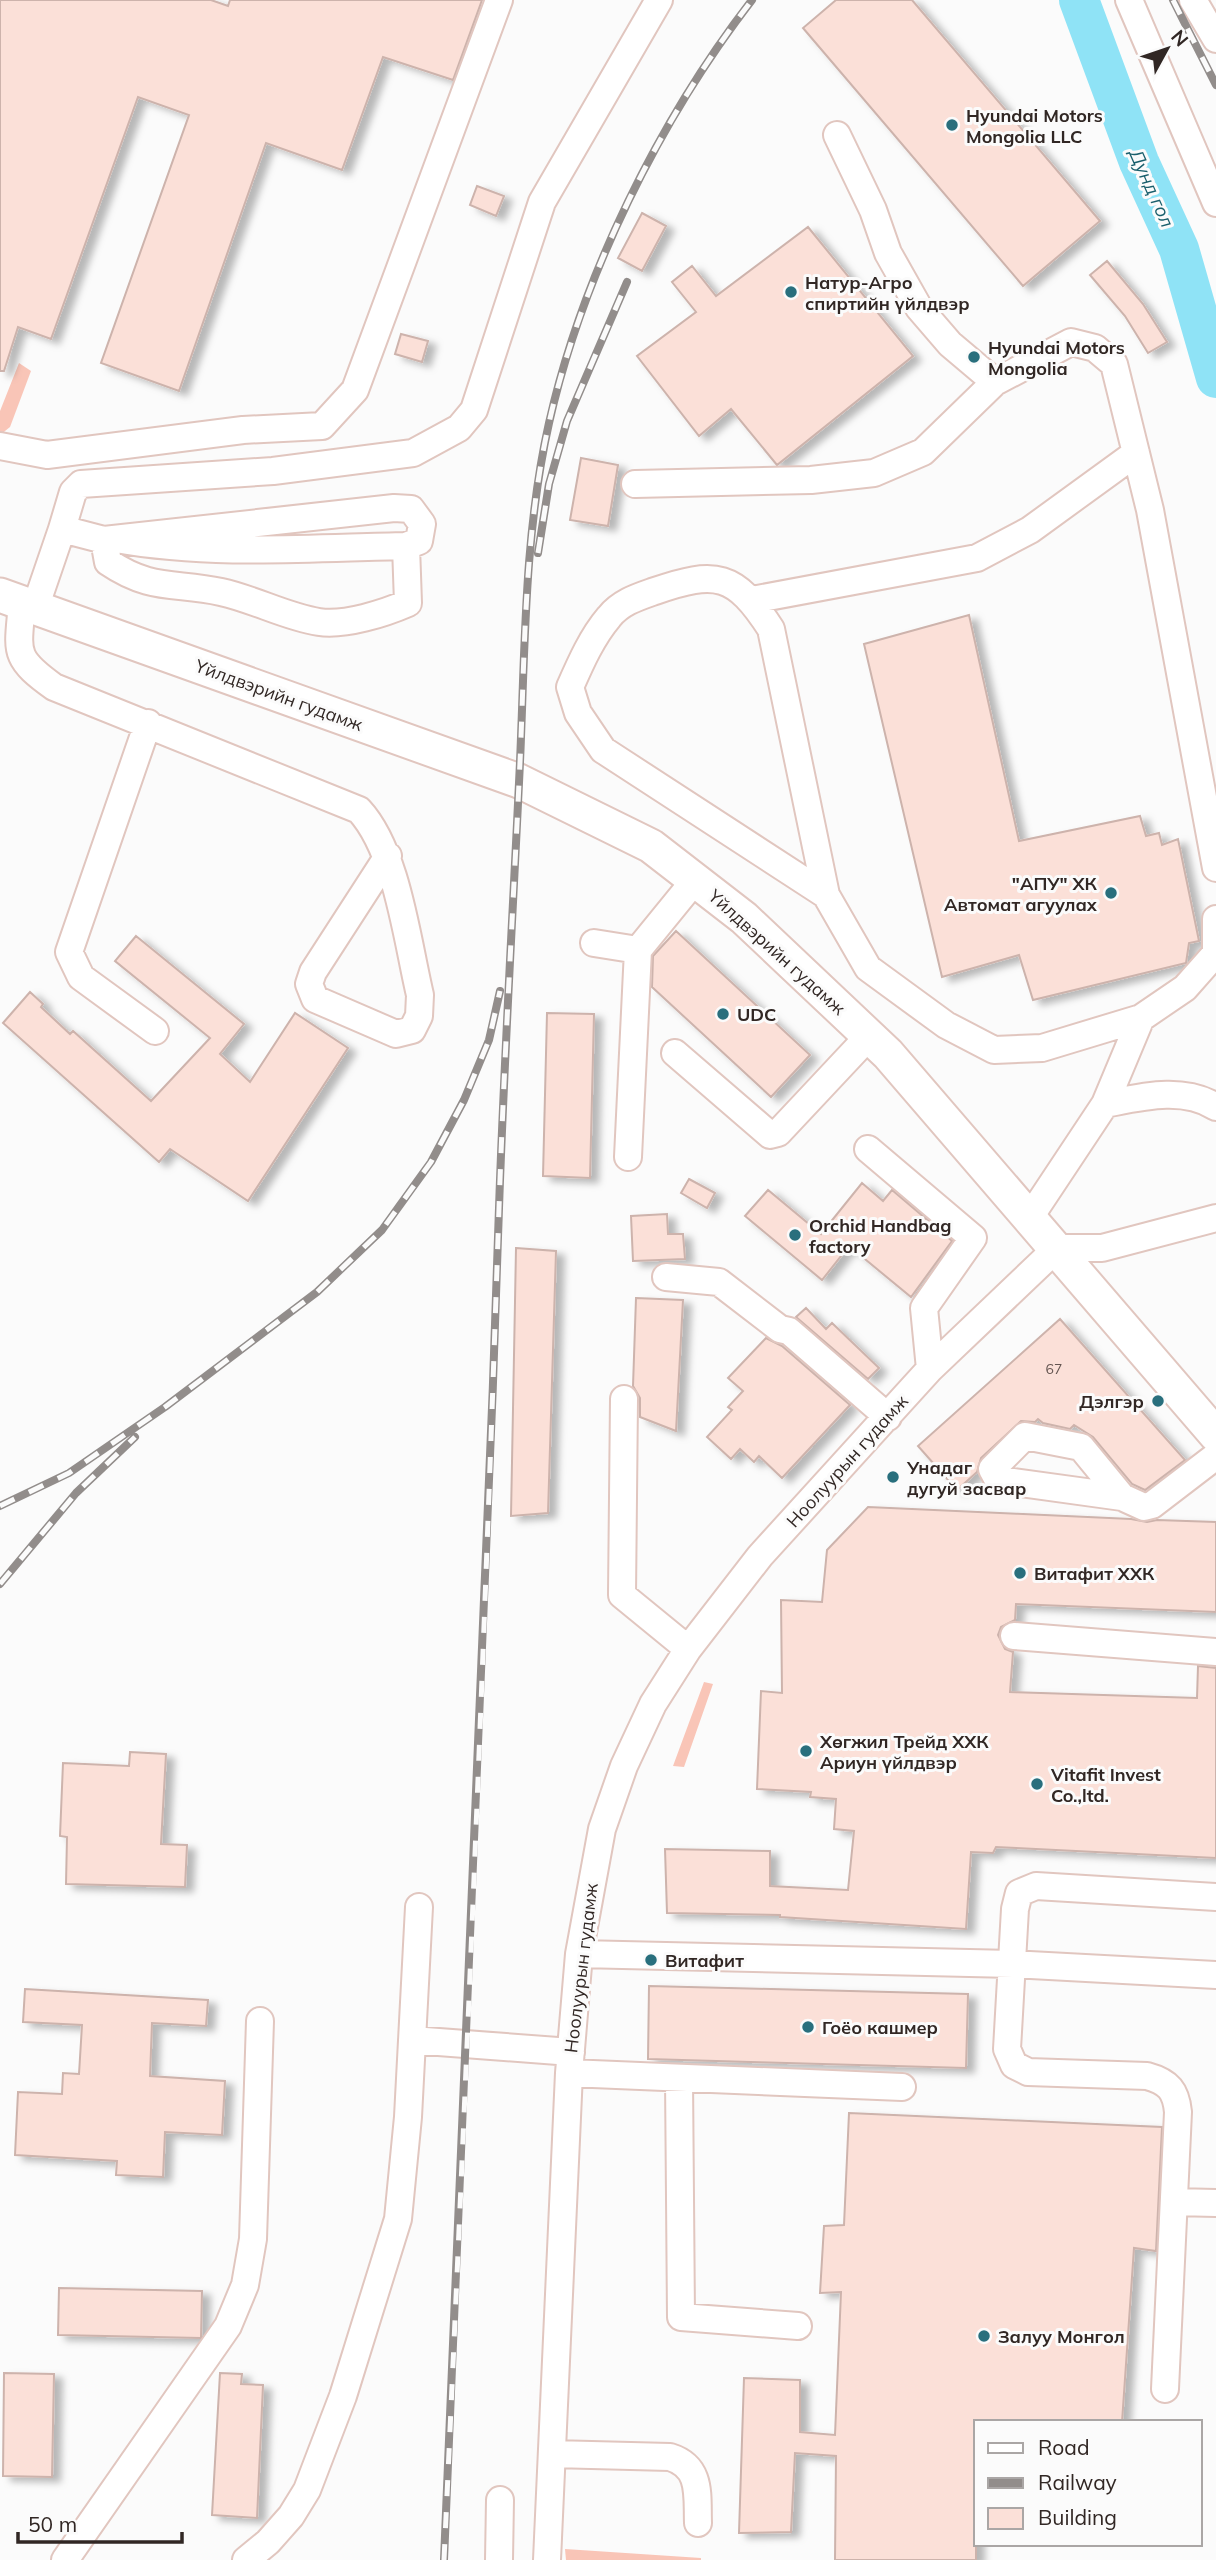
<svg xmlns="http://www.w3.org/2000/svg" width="1216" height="2560" font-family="Mulish,sans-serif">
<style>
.green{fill:#f9c5b7}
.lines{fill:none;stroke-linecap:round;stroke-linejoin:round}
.river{stroke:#8fe3f6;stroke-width:40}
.building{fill:#fbe0d8;stroke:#cdb3ac;stroke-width:2;filter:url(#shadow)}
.minor-casing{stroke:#e1c6bf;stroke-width:30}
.major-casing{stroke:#e1c6bf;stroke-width:37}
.minor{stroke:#fff;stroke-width:26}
.major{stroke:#fff;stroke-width:33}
.rail-casing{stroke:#928d8b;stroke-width:8}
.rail{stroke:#fbfbfb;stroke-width:5;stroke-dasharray:16;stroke-linecap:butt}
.poi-dot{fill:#296f7d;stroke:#fbfbfb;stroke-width:2.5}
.labels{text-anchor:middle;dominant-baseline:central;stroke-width:6;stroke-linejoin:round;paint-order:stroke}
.number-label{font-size:14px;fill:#645551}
.poi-label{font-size:18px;font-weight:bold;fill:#312724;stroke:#fbfbfb;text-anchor:start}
.street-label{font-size:18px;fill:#312724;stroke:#fbfbfb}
.water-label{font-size:19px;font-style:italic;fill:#195f6c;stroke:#fbfbfb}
</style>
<defs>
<filter id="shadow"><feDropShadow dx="8" dy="4.5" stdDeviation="3.5" flood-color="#0004"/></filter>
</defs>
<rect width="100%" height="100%" fill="#fbfbfb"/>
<path class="green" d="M19,363L31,371L10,427L0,435V411Z
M704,1682L713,1684L684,1767L673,1766Z
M565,2549L701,2558V2560H566Z"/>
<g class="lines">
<path class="river" d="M1079,0L1139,162L1179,249L1216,378"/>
</g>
<path class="building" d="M0,0H211L228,6L230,0H482L453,80L383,57L342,170L266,143L179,391L101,363L189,115L138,97L51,339L18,327L4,371H0Z
M836,0H912L1100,221L1023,286L803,28Z
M477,186L504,196L496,216L470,205Z
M642,213L666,226L642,271L618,258Z
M808,227L913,356L777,465L731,409L699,436L637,356L696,312L672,282L692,266L716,296Z
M1107,261L1143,304L1167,342L1148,353L1125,316L1090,275Z
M401,334L428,341L422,362L395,354Z
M581,458L618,465L608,526L570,520Z
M969,615L1019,841L1140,816L1146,836L1159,833L1162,845L1178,839L1199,941L1189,943L1186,963L1033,1000L1019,955L942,977L864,644Z
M676,931L810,1055L771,1097L652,987L653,956Z
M136,936L244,1024L220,1054L250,1082L295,1013L348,1048L248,1201L170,1149L159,1162L3,1023L30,992L43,1004L41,1007L70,1034L73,1031L151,1101L210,1038L115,961Z
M547,1013L594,1014L590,1178L543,1176Z
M689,1179L715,1193L707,1208L681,1193Z
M862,1183L883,1201L892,1190L952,1241L911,1297L849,1246L822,1280L745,1216L768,1190L821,1234Z
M667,1214L668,1234H683L685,1259L633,1261L631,1216Z
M516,1248L556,1251L548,1513L511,1516Z
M636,1298L683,1300L676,1431L640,1417V1398L633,1386Z
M806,1308L826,1329L832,1323L879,1368L868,1379L796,1317Z
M1060,1319L1185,1460L1145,1490L1132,1484L1093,1437L1074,1425L1070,1429L1043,1423L1038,1419L1035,1422L1021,1421L981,1458L977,1472L957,1490L918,1446Z
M766,1338L782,1346L850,1405L782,1478L759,1456L754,1462L740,1449L731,1459L707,1437L732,1410L728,1407L743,1391L728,1378Z
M868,1507L1131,1519L1147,1522L1157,1520L1216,1522V1612L1016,1604L1015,1620L1001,1627L998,1635L1005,1649L1013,1652L1010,1692L1197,1698L1198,1666L1216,1668V1858L996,1847L993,1853L971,1852L966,1929L780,1917V1915L667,1913L665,1849L770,1851V1886L848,1890L854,1831L834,1829L836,1799L810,1797L811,1792L757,1789L761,1691L782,1693L781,1600L822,1602L827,1550Z
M130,1752L166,1754L161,1844L187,1845L185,1887L66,1884L67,1837L60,1836L63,1763L129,1766Z
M649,1986L968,1994L966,2068L648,2059Z
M25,1989L208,2000L206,2026L152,2023L150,2076L225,2081L222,2135L165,2132L163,2177L116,2175L117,2161L15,2155L18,2092L62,2094L63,2073L79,2074L82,2025L23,2022Z
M849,2113L1162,2127L1156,2251L1134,2248L1122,2422H976V2560H835L836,2456L795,2453L791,2532L739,2533L744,2378L800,2380V2432L835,2435L841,2292L820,2293L824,2226L844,2225Z
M59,2288L202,2291L201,2338L58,2335Z
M4,2373L54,2374L52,2477L3,2476Z
M220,2373L242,2374L241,2384L263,2385L257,2518L212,2515Z"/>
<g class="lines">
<defs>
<path id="minor" d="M1129,0L1216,203
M1193,0L1216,39
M837,135L873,210L888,253L919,308L950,344L995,382
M0,446L47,455L243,430L322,426L355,390L499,0
M635,484L811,480L874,473L923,452L995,382L1071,342L1095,348L1114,364L1150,510L1216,868
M116,539C211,556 310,548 406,546L419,541L422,524L411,509L394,508L104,540L62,529L73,492L81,484L273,471L413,453L459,428L474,410L542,202L659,0
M104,540L108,562C151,591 174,582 221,592C254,599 286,617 319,622C345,626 385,613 408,603L406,546
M752,600L977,558L1030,530L1136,453
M22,603C18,652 12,657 54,687L359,810C397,851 407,940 420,995L419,1016L412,1030L396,1034L315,999L309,984L313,972L388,856
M35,608L62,529
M148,723L69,952L81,977L155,1031
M826,895L603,750L578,713L570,687C581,662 592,637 609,617C621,602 638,597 655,591C716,570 735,573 771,629L826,895L868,968L946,1025L994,1050L1042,1048L1141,1018
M594,943L638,950
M675,1053L770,1135L778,1133L869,1036
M1105,1104C1141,1097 1183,1086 1216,1107
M868,1149L973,1238L924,1308L930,1369
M628,1157L638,950L695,880
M1030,1217L1105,1104L1141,1018L1185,988L1216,953V919
M666,1277L719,1282L780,1329L789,1331L888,1417
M624,1399L622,1595L688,1649
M1122,1497L998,1480L992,1469L1025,1436L1081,1447L1122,1497L1144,1507L1152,1505L1216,1456
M1014,1636L1216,1652
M579,1954L1013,1964L1216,1975
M412,2040L571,2052
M569,2073L902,2087
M679,2078L681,2317L798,2326
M1174,2202L1216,2203
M1165,2389L1178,2112C1176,2091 1169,2082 1147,2076L1028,2072L1014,2065L1007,2049L1015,1909L1019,1893L1036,1886L1216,1897
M552,2454L670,2457C702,2467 697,2495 698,2523
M65,2560L228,2326L245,2285L253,2239L260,2021
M246,2560L268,2542L291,2516L307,2490L343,2396L398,2219L408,2117L419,1907
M499,2560L500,2500
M547,2560L569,2073L579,1954L602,1829L624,1766L653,1704L688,1649L760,1556L930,1369L1057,1248H1102L1216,1218"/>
<path id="major" d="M0,595L519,781L651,846L744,918L888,1054L1216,1435"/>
</defs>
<use href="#minor" class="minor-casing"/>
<use href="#major" class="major-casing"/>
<use href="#minor" class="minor"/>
<use href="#major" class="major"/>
<defs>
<path id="rail" d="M1173,0L1216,85
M538,553L549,484L567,421L627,282
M0,1506L69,1473L165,1407L317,1292L382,1230L431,1162L464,1100L489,1040L500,991
M0,1584L76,1493L135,1437
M444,2560C465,2110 484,1659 499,1208C504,1060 513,911 520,762C525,649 524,534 549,423C582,276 660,119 752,0"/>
</defs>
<use href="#rail" class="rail-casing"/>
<use href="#rail" class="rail"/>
</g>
<g class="poi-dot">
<circle cx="952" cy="125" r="7"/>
<circle cx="791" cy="292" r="7"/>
<circle cx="974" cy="357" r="7"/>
<circle cx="1111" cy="893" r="7"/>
<circle cx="723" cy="1014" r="7"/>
<circle cx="795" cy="1235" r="7"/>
<circle cx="1158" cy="1401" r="7"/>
<circle cx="893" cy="1477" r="7"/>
<circle cx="1020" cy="1573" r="7"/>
<circle cx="806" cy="1751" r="7"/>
<circle cx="1037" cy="1784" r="7"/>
<circle cx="651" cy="1960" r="7"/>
<circle cx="808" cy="2027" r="7"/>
<circle cx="984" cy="2336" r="7"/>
</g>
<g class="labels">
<g class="number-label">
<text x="1054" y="1369">67</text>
</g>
<g class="poi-label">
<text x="966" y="115">Hyundai Motors<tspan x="966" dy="21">Mongolia LLC</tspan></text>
<text x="805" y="282">Натур-Агро<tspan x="805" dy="21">спиртийн үйлдвэр</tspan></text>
<text x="988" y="347">Hyundai Motors<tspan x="988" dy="21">Mongolia</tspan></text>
<text x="1097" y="883" text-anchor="end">"АПУ" ХК<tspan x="1097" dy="21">Автомат агуулах</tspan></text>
<text x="737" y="1014">UDC</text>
<text x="809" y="1225">Orchid Handbag<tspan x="809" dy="21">factory</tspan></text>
<text x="1144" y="1401" text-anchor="end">Дэлгэр</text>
<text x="907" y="1467">Унадаг<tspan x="907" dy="21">дугуй засвар</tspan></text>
<text x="1034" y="1573">Витафит ХХК</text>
<text x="820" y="1741">Хөгжил Трейд ХХК<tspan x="820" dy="21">Ариун үйлдвэр</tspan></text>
<text x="1051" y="1774">Vitafit Invest<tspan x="1051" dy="21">Co.,ltd.</tspan></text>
<text x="665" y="1960">Витафит</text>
<text x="822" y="2027">Гоёо кашмер</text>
<text x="998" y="2336">Залуу Монгол</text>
</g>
<g class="street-label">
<text transform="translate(279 695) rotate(20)">Yйлдвэрийн гудамж</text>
<text transform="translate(777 952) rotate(42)">Yйлдвэрийн гудамж</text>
<text transform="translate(847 1461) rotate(-48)">Ноолуурын гудамж</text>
<text transform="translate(581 1968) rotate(-83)">Ноолуурын гудамж</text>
</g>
<g class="water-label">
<text transform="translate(1152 188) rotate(66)">Дунд гол</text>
</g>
</g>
<rect x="974" y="2420" width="228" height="126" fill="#fbfbfb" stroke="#aaa6a5" stroke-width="2"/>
<rect x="988" y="2443" width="35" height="10" fill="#ffffff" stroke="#aaa6a5" stroke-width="2"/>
<text x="1038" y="2455" font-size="21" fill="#312724">Road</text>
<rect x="988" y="2478" width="35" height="10" fill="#928d8b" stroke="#aaa6a5" stroke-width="2"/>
<text x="1038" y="2490" font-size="21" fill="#312724">Railway</text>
<rect x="988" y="2508" width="35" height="21" fill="#fbe0d8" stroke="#aaa6a5" stroke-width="2"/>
<text x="1038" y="2525" font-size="21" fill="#312724">Building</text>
<g transform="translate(1167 49) rotate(50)" stroke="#fbfbfb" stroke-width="5" paint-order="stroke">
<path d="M0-5L12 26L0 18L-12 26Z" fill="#312724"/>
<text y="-10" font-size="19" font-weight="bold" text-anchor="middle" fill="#312724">N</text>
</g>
<path d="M18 2532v10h164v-10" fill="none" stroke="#312724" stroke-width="3.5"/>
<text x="28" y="2532" font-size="21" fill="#312724" stroke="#fbfbfb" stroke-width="5" paint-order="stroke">50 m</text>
</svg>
